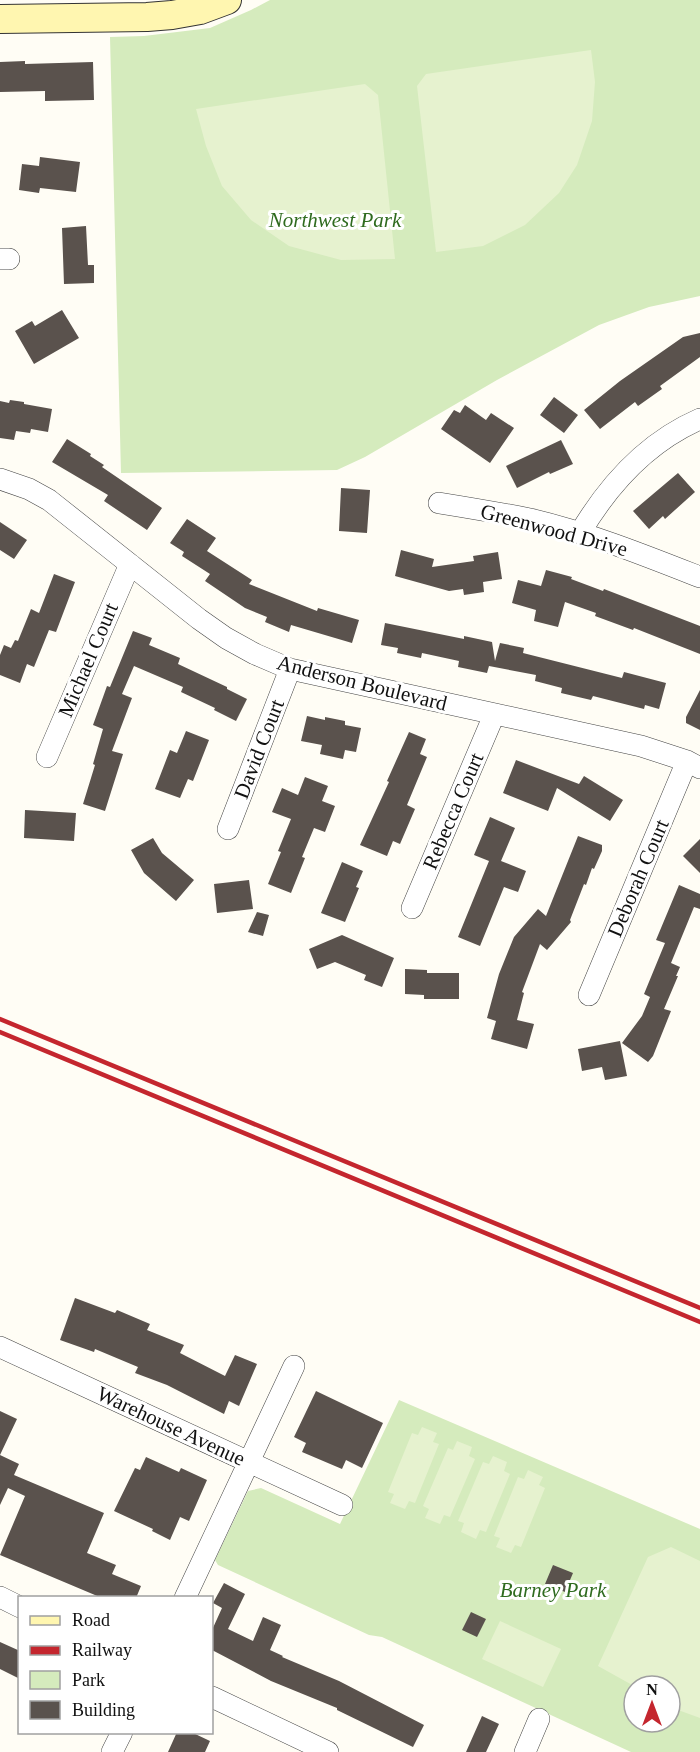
<svg xmlns="http://www.w3.org/2000/svg" width="700" height="1752" font-family="'Times New Roman',serif">
<style>
.green{fill:#d5ebbd;fill-rule:evenodd}
.pitch{fill:#e6f2cf}
.building{fill:#5a524d}
.lines{fill:none;stroke-linecap:round;stroke-linejoin:round}
.street-casing{stroke:#444;stroke-width:22}
.secondary-casing{stroke:#333;stroke-width:30}
.street{stroke:#fff;stroke-width:21}
.secondary{stroke:#fff6b0;stroke-width:28}
.rail{stroke:#c4262e;stroke-width:4.5}
.labels{text-anchor:middle;dominant-baseline:central;stroke-width:6;stroke-linejoin:round;paint-order:stroke}
.park-label{font-size:21px;font-style:italic;fill:#2f6b1f;stroke:#fff}
.street-label{font-size:21px;fill:#111;stroke:#fff}
</style>
<rect width="100%" height="100%" fill="#fffdf5"/>
<path class="green" d="M270,0H700V296L649,307L599,325L497,380L365,457L337,470L121,473L110,37L144,36L210,28L251,10Z
M399,1400L700,1529V1752H631L382,1637L369,1635L218,1565L215,1560L248,1491L261,1488L340,1524ZM634,1686H670V1722H634Z"/>
<path class="pitch" d="M591,50L595,82L592,121L577,165L559,193L525,225L483,246L436,252L417,86L426,74Z
M365,84L378,95L395,259L341,260L289,246L251,220L222,186L206,146L196,109Z
M422,1427L437,1433L433,1442L439,1444L415,1503L409,1501L405,1509L390,1503L394,1494L388,1492L412,1433L418,1435Z
M457,1441L472,1447L469,1456L475,1459L450,1517L444,1515L440,1524L425,1518L429,1509L423,1506L448,1448L453,1450Z
M493,1456L507,1462L504,1471L510,1474L486,1532L480,1530L476,1539L461,1532L464,1523L458,1521L483,1462L489,1464Z
M528,1470L543,1477L539,1485L545,1488L521,1547L515,1545L511,1553L496,1547L500,1538L494,1536L518,1477L524,1479Z
M671,1547L700,1561V1718L670,1707V1686H634L598,1666L648,1557Z
M500,1621L561,1649L543,1687L482,1659Z"/>
<path class="building" d="M25,61V64L93,62L94,100L45,101V91L0,92V62Z
M40,157L80,162L76,192L40,188L39,193L19,190L22,164L39,166Z
M86,226L88,265H94V283L64,284L62,228Z
M62,310L79,338L34,364L15,331L32,321L35,326Z
M700,333V357L660,386L662,389L638,406L635,402L600,429L584,410L620,381L683,337Z
M554,397L578,415L564,433L540,415Z
M10,400L24,402V404L52,409L48,432L31,429L30,433L16,431L14,440L0,438V401L9,403Z
M465,405L486,420L491,413L514,428L490,463L441,429L454,410L460,413Z
M67,439L91,454L90,456L104,465L102,467L162,508L147,530L104,501L108,495L52,462Z
M561,440L573,464L550,474L549,472L517,488L506,466Z
M678,473L695,492L665,519L663,516L649,529L633,511Z
M341,488L370,490L367,533L339,531Z
M187,519L216,538L207,551L252,580L249,584L317,611L318,608L359,620L352,643L291,625L289,632L265,622L267,617L245,608L205,581L210,574L182,556L184,552L170,543Z
M0,522L27,540L14,559L0,550Z
M401,550L434,559L432,567L474,561L473,556L498,552L502,579L483,582L484,592L464,595L463,589L449,591L395,576Z
M546,570L572,577L571,579L603,591L604,589L700,626V654L634,628L633,630L595,616L596,613L565,602L558,627L534,621L536,610L512,603L518,580L541,586Z
M54,574L75,582L56,632L49,630L34,667L27,664L20,683L0,675V655L4,645L11,648L15,640L18,641L31,609L39,613Z
M385,623L464,639V636L492,642L495,661L500,643L524,648L523,653L622,678L624,672L666,683L659,709L645,705L644,709L593,696L591,700L561,693L562,688L535,681L536,675L489,666L487,673L458,667L459,661L422,653L421,658L397,653L398,648L381,645Z
M133,631L152,638L149,645L180,658L178,664L227,687V689L247,699L236,721L214,710L215,708L181,692L183,687L134,666L122,694L132,698L112,751L123,754L105,811L83,804L95,765L93,764L103,729L93,725L107,686L110,687Z
M700,690V730L686,723V717Z
M307,716L325,720V717L345,721V725L361,728L356,752L345,750L343,759L320,754L322,745L301,741Z
M186,731L209,740L193,781L188,779L180,798L155,789L170,750L177,753Z
M409,732L426,739L420,754L427,757L407,805L415,809L400,844L393,841L387,856L360,845L389,782L387,781Z
M516,760L579,784L584,776L623,800L610,821L557,788L548,811L503,793Z
M305,777L328,786L322,801L335,806L325,832L314,828L302,857L305,858L291,893L268,884L281,852L278,851L291,819L272,812L282,788L298,795Z
M25,810L76,813L74,841L24,838Z
M490,817L515,828L501,861L526,871L518,892L504,887L480,946L458,937L489,861L474,855Z
M578,836L602,845V851L594,869L592,868L586,885L584,884L570,920L571,922L547,950L540,944L522,992L524,993L517,1020L534,1024L527,1049L491,1039L496,1021L487,1018L499,974L514,937L538,909L546,916Z
M153,838L162,853L194,880L176,901L144,873L131,850Z
M700,839V873L683,856Z
M342,862L363,871L356,887L359,888L345,922L321,913Z
M249,880L253,909L217,913L214,884Z
M679,885L700,894V909L694,907L671,963L680,967L676,976H678L664,1009L671,1011L653,1056L648,1062L622,1043L642,1016L650,997L644,994L665,943L656,940Z
M257,912L269,915L263,936L248,932Z
M342,935L394,958L382,987L364,980L366,975L335,962L317,969L309,949Z
M405,969L427,970V973H459V999H424V995L405,994Z
M620,1041L627,1076L605,1080L602,1067L582,1071L578,1049Z
M75,1298L115,1313L117,1310L150,1324L147,1330L184,1345L180,1353L225,1376L235,1355L257,1364L239,1406L229,1401L224,1414L167,1385L135,1373L138,1367L95,1349L94,1352L60,1340Z
M316,1391L383,1423L362,1468L346,1460L342,1469L302,1452L306,1443L294,1437Z
M0,1411L17,1419L0,1455L19,1464L14,1475L104,1513L87,1553L116,1565L112,1574L141,1586L136,1598H102L0,1555L25,1496L8,1488L0,1505Z
M146,1457L179,1472L181,1468L207,1480L189,1521L180,1517L170,1540L152,1531L153,1529L114,1511L135,1468L140,1470Z
M553,1565L573,1573L565,1592L545,1584Z
M224,1583L245,1594L228,1629L253,1641L263,1617L281,1625L270,1650L283,1656L282,1657L339,1681L424,1725L413,1747L337,1710V1708L271,1681L212,1650V1630L222,1608L213,1603Z
M471,1612L486,1619L477,1637L462,1630Z
M0,1642L20,1651V1679L0,1669Z
M482,1716L499,1724L486,1752H466Z
M177,1732H191L210,1741L205,1752H168Z"/>
<g class="lines">
<defs>
<path id="street" d="M0,259H9
M0,479L29,489L49,500L199,619L226,638L255,654L290,669L641,746L687,761L700,768
M439,503C470,508 500,513 530,519C589,533 644,555 700,577
M580,533C609,484 647,442 700,419
M47,757L130,564
M228,829L290,669
M412,908L494,715
M589,995L687,761
M0,1347L342,1505
M0,1597L20,1607
M185,1598L294,1366
M212,1697L328,1752
M112,1752L122,1732
M525,1752L539,1719"/>
<path id="secondary" d="M0,19L147,17L172,15L200,10L227,0"/>
</defs>
<use href="#street" class="street-casing"/>
<use href="#secondary" class="secondary-casing"/>
<use href="#street" class="street"/>
<use href="#secondary" class="secondary"/>
<path class="rail" d="M0,1019L700,1308
M0,1032L700,1322"/>
</g>
<g class="labels">
<g class="park-label">
<text x="335" y="220">Northwest Park</text>
<text x="553" y="1590">Barney Park</text>
</g>
<g class="street-label">
<text transform="translate(554 530) rotate(15)">Greenwood Drive</text>
<text transform="translate(88 660) rotate(-67)">Michael Court</text>
<text transform="translate(362 683) rotate(14)">Anderson Boulevard</text>
<text transform="translate(259 749) rotate(-69)">David Court</text>
<text transform="translate(453 811) rotate(-67)">Rebecca Court</text>
<text transform="translate(638 878) rotate(-67)">Deborah Court</text>
<text transform="translate(171 1426) rotate(25)">Warehouse Avenue</text>
</g>
</g>
<rect x="18" y="1596" width="195" height="138" fill="#ffffff" stroke="#a0a0a0" stroke-width="1.5"/>
<rect x="30" y="1616" width="30" height="9" fill="#fff6b0" stroke="#a0a0a0" stroke-width="1.5"/>
<text x="72" y="1626" font-size="18" fill="#111111">Road</text>
<rect x="30" y="1646" width="30" height="9" fill="#c4262e" stroke="#a0a0a0" stroke-width="1.5"/>
<text x="72" y="1656" font-size="18" fill="#111111">Railway</text>
<rect x="30" y="1671" width="30" height="18" fill="#d5ebbd" stroke="#a0a0a0" stroke-width="1.5"/>
<text x="72" y="1686" font-size="18" fill="#111111">Park</text>
<rect x="30" y="1701" width="30" height="18" fill="#5a524d" stroke="#a0a0a0" stroke-width="1.5"/>
<text x="72" y="1716" font-size="18" fill="#111111">Building</text>
<g transform="translate(652 1704)"><circle r="28" fill="#ffffff" stroke="#a0a0a0" stroke-width="1.5"/>
<path d="M0-4.5L10 22L0 15L-10 22Z" fill="#c4262e"/>
<text y="-9" font-size="16" font-weight="bold" text-anchor="middle" fill="#111111">N</text>
</g>
</svg>
